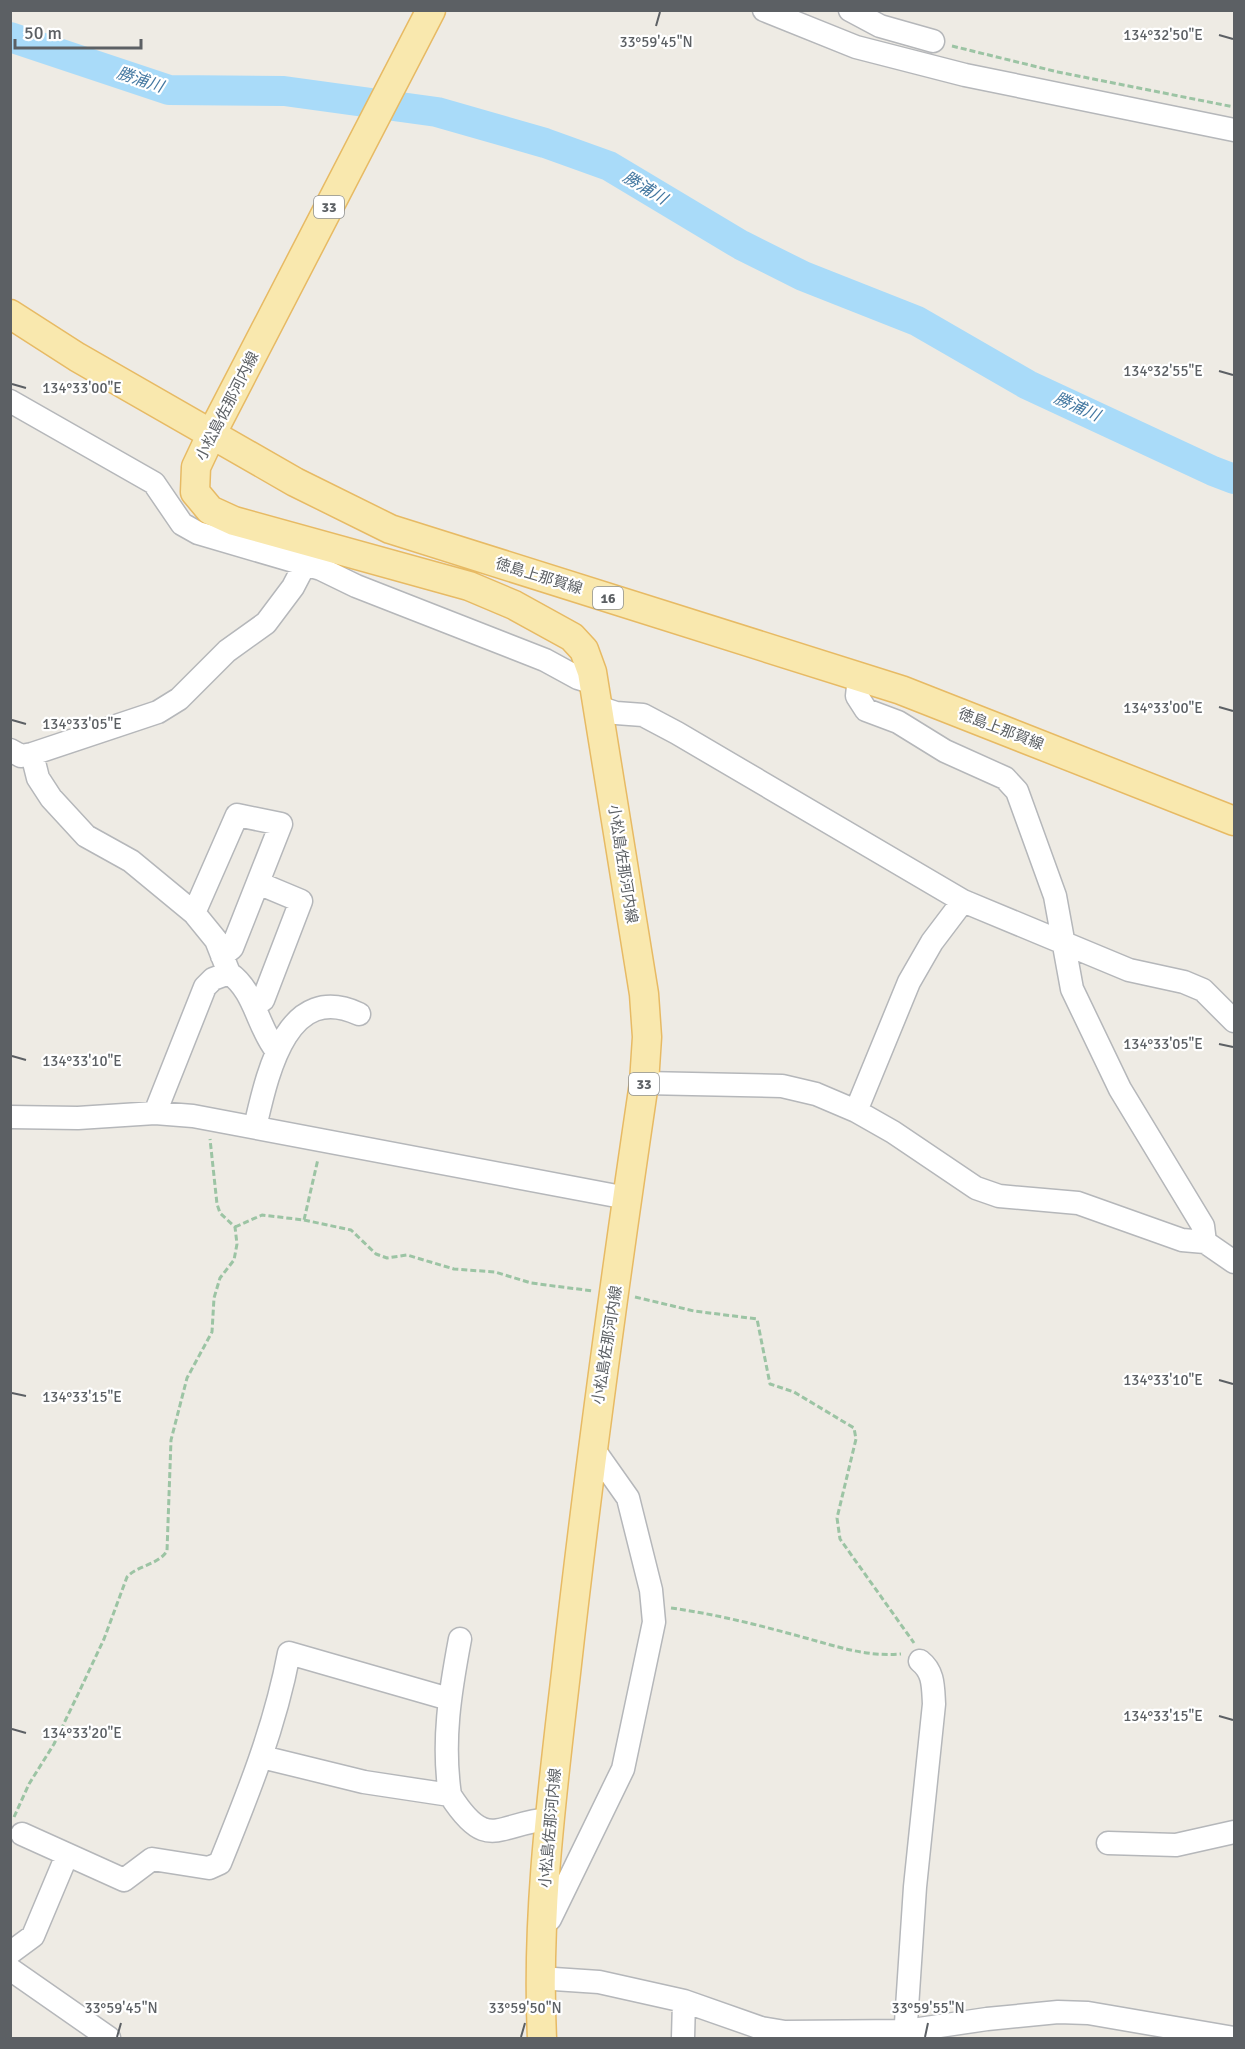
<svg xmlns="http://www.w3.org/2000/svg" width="1245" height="2049" font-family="Signika,'Noto Sans JP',sans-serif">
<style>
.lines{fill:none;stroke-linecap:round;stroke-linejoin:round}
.river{stroke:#a9dbf9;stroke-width:30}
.minor-casing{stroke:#b5b7ba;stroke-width:25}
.major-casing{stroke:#e7ba64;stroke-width:31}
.path{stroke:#9cc4a4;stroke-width:3;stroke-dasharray:6 3;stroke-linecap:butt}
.minor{stroke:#fff;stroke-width:22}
.major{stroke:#f9e8ae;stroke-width:28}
.ticks{fill:none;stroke:#5c6064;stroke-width:2}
.labels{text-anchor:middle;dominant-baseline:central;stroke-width:4.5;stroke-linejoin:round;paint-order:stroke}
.shield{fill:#fff;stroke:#8d9092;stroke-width:1.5}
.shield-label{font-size:14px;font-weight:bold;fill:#5c6064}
.street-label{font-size:15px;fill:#5c6064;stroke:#fff}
.water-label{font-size:16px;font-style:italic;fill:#4478a1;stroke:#fff}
.ticks-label{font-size:15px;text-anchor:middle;fill:#5c6064;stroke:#fff;stroke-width:4.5;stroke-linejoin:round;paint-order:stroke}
</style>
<rect width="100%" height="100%" fill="#eeebe4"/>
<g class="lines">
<path class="river" d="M10,37L169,90L284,91L437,112L545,143L609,166L741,245L803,276L917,321L1028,385L1213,471L1234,479"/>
<defs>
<path id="minor" d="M764,10L856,47L965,75L1234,130
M850,10L880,26L933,41
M10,401L154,483L182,524L198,533L321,569L356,586L545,660L578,678L594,683
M859,677L857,696L866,710L898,722L945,751L1005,778L1017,791L1055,896L1072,989L1120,1089L1203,1226L1205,1242
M598,707L616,713L643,715L677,733L963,901L1129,970L1184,982L1203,990L1234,1021
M10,750L21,756L32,754L158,712L179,699L227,651L266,623L293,587L305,564
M32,754L38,778L51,798L86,836L131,861L194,913L216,940L229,973
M194,913L237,815L281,824L232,948L222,956
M254,1005L263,1000L301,901L258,883
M644,1083L782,1086L816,1094L856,1111L893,1132L976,1188L999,1196L1078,1203L1182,1240L1205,1242L1234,1262
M856,1111L909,982L932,942L963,901
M155,1113L205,987L213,979L229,973C255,991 257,1026 276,1050
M10,1117L78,1118L155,1113L193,1116L627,1198
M255,1127C267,1076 286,980 359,1014
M262,1757L364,1782L450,1795C488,1854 497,1823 550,1819
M450,1795C442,1741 450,1692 460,1639
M22,1834L124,1880L152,1859L209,1868L220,1863C248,1794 275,1727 289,1653L449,1699
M1108,1843L1176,1845L1234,1832
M542,1926L550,1919L623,1769L654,1622L651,1590L628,1498L592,1447
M10,1953L33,1936L67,1855
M10,1969L109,2038
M539,1978L599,1982L684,2001L761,2028L785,2032L906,2031L987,2019L1058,2012L1088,2013L1234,2038
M683,2038L684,2001
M905,2038L915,1887L934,1704C933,1687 934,1672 920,1661"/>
<path id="major" d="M431,10L212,433L196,467L195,492L210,510L234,521L469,586L514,605L572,637L584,650L592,672L644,994L647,1037L644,1083C615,1279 588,1476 566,1673C552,1794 536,1916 542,2038
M10,314L77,357L295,482L390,529L901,690L1234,821"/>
</defs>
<use href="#minor" class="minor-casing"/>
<use href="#major" class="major-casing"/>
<path class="path" d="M952,46L1058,72L1234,107
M304,1220L351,1230L376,1254L387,1258L407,1255L454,1269L495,1272L531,1283L593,1291
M235,1227L262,1215L304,1220L318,1159
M635,1297L694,1311L757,1319L770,1384L794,1392L854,1428L856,1439L837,1518L840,1539L914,1643
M671,1608C715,1614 759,1625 802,1637C836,1646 865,1657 901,1654
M14,1817L29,1784L54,1744L80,1690L104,1639L127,1577C138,1565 158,1565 167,1551L171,1440L187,1378L212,1332L214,1298L220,1278L234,1260L237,1244L235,1227L220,1213L217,1204L210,1139"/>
<use href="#minor" class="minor"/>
<use href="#major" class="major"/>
</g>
<path class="ticks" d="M656,26L660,12M1219,35L1233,39M1219,371L1233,375M12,384L26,388M1219,707L1233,711M12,720L26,724M1219,1044L1233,1047M12,1056L26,1060M1219,1380L1233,1384M12,1393L26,1396M1219,1716L1233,1720M12,1729L26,1733M117,2037L121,2023M521,2037L525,2023M925,2037L928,2023"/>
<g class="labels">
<g class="shield">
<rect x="314" y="196" width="30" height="22" rx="4.5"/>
<rect x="593" y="587" width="30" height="22" rx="4.5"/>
<rect x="629" y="1073" width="30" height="22" rx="4.5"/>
</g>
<g class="shield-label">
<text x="329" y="207">33</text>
<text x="608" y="598">16</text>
<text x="644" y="1084">33</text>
</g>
<g class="street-label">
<text transform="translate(227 406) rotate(-63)">小松島佐那河内線</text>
<text transform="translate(539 576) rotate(17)">徳島上那賀線</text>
<text transform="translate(1001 729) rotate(21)">徳島上那賀線</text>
<text transform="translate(623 864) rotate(81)">小松島佐那河内線</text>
<text transform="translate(607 1345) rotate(-81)">小松島佐那河内線</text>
<text transform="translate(550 1828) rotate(-85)">小松島佐那河内線</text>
</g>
<g class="water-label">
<text transform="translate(140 80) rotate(18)">勝浦川</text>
<text transform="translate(645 188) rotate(31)">勝浦川</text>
<text transform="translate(1077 407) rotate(24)">勝浦川</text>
</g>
</g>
<g class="ticks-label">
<text x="1163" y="40">134°32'50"E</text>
<text x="656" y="47">33°59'45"N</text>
<text x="1163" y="376">134°32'55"E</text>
<text x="82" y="393">134°33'00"E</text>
<text x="1163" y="713">134°33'00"E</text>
<text x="82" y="729">134°33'05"E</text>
<text x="1163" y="1049">134°33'05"E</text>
<text x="82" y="1066">134°33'10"E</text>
<text x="1163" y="1385">134°33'10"E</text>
<text x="82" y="1402">134°33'15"E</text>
<text x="1163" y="1721">134°33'15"E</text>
<text x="82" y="1738">134°33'20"E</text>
<text x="121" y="2013">33°59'45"N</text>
<text x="525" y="2013">33°59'50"N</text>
<text x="928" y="2013">33°59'55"N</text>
</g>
<rect width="1245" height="2049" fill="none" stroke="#5c6064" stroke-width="24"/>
<path d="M15 39v9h126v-9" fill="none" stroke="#5c6064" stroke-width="3"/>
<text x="24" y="39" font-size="18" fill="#5c6064" stroke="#ffffff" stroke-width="4.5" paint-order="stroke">50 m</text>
</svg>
